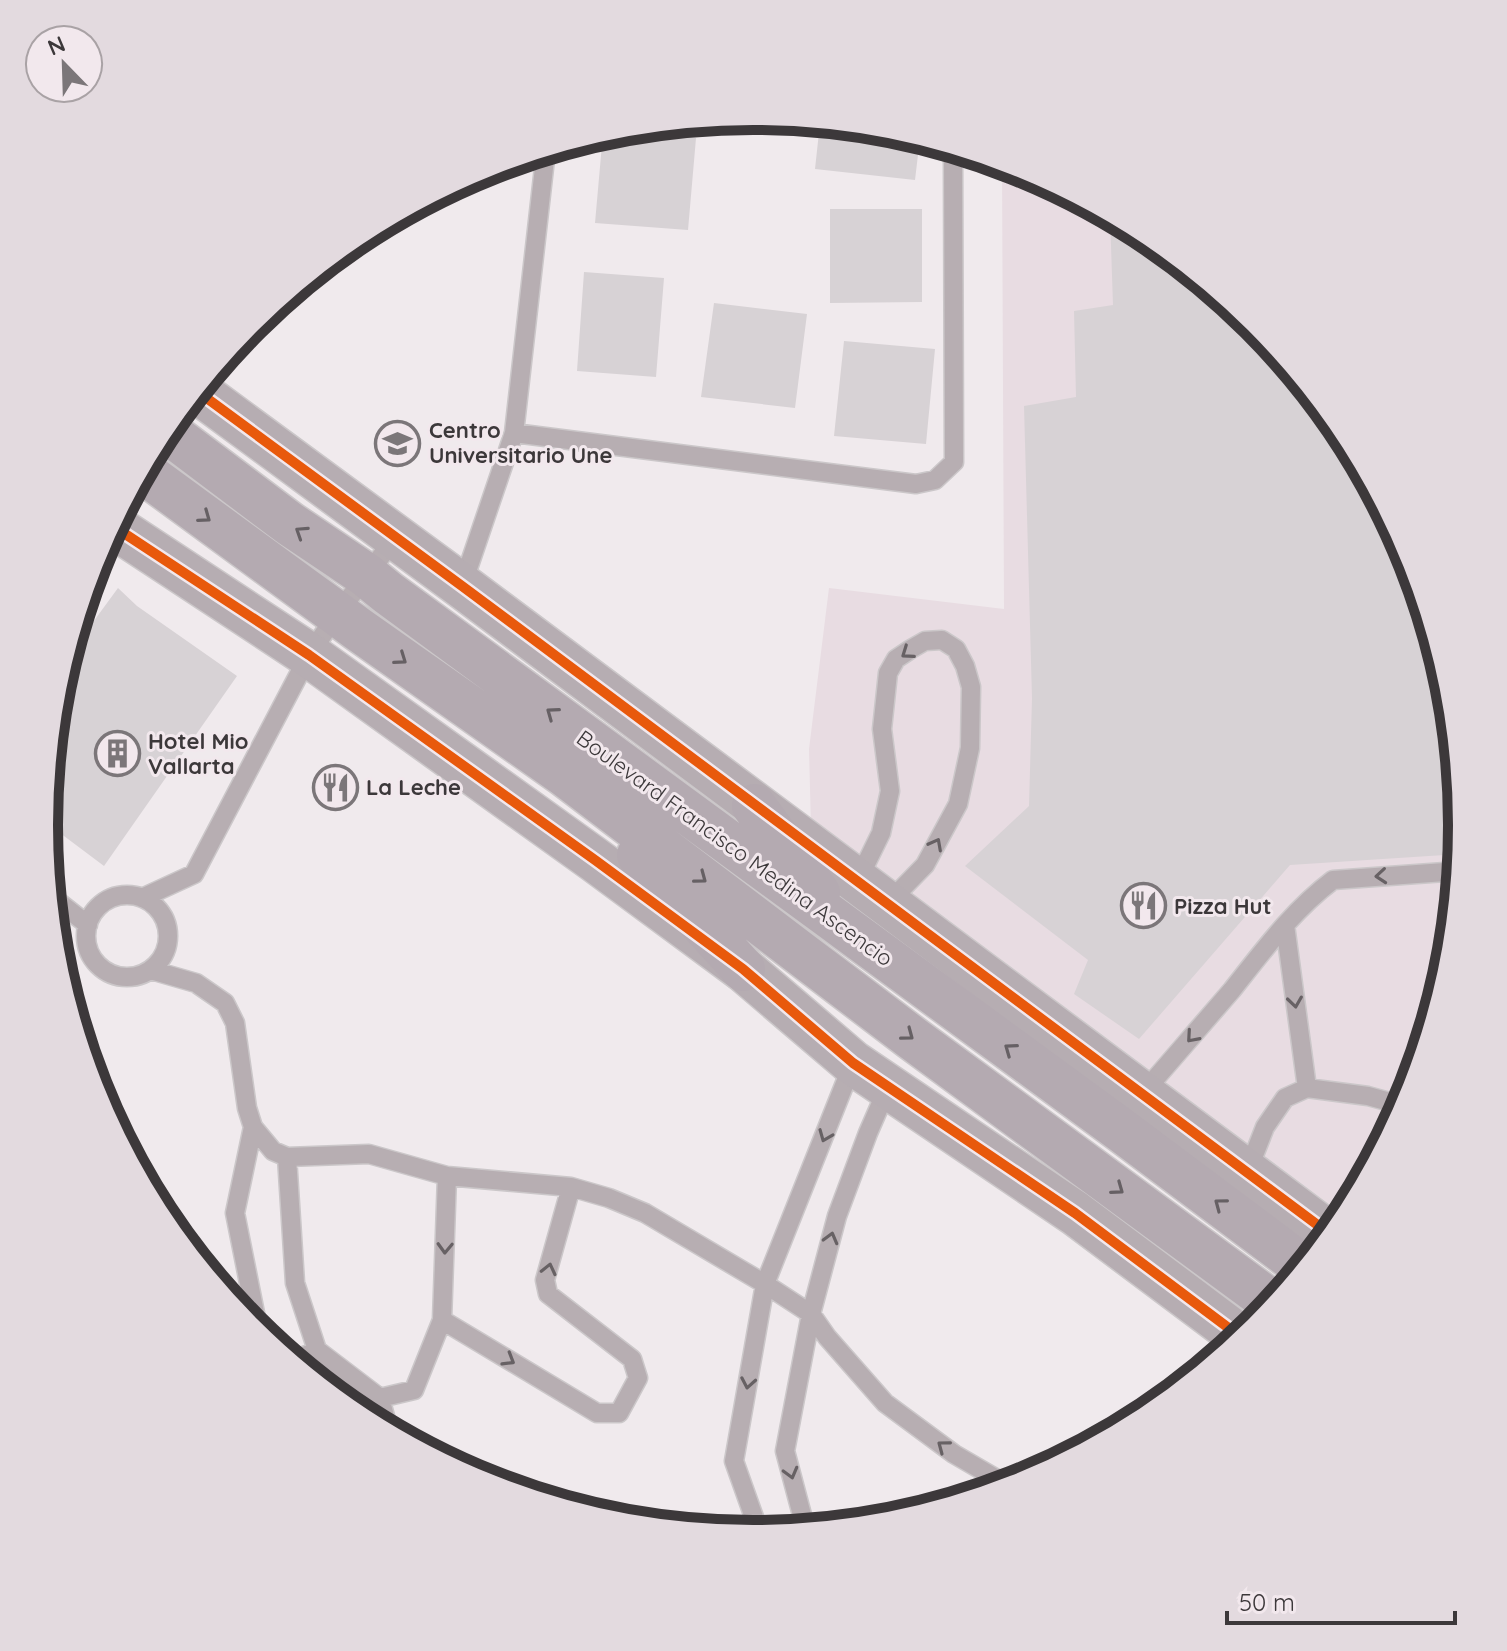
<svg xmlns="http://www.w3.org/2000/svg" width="1507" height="1651" font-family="Quicksand,sans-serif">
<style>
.built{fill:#e8dce2}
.building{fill:#d7d2d5}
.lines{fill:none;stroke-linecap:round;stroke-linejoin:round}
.lane-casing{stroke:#cbc7c9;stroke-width:21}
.secondary-casing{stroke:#cbc7c9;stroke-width:47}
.highway-casing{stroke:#cbc7c9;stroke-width:47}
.lane{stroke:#b7aeb2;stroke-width:18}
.secondary{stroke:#b6adb2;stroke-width:44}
.highway{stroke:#b4aab1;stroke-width:44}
.cycleway-casing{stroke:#f2e8ed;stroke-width:15}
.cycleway{stroke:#e8590c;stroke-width:10}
.oneway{stroke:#666064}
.oneway2{stroke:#676164}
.labels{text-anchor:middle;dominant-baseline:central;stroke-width:6;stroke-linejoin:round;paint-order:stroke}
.poi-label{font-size:22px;font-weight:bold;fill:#3c383a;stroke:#f2e8ed;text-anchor:start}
.street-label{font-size:22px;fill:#3c383a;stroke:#f2e8ed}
.rim{fill:none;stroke:#3c383a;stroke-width:10}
</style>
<rect width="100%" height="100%" fill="#f0eaed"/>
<path class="built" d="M1002,163L1025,170L1148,236L1256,324L1344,432L1409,554L1449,688L1463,826L1449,964L1409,1097L1344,1218L811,827L809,749L829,588L1004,609Z"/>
<path class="building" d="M820,123L892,130L920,138L915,180L815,169Z
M611,131L696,138L688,230L595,223L603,133Z
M830,209H922V302L830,303Z
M1110,216L1148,236L1256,324L1344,432L1409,554L1449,688L1463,826L1460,854L1290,865L1139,1039L1074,994L1088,960L965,866L1029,806L1032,698L1024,406L1076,397L1074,311L1113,305Z
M584,272L664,278L656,377L577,371Z
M714,303L807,314L795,408L701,397Z
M844,341L935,349L926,444L834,436Z
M118,588L137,606L237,676L104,866L44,821L58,687L66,659Z"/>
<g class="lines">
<defs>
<path id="lane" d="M514,433L916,484L935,480L954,462L953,148
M462,586L514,433L546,150
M857,882L881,833L890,791L882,729L888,673L896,659L911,649L925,641L942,640L956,649L965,666L971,687L970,748L958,804L925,865L887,904
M86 936a41 41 0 1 1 82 0a41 41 0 1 1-82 0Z
M51,896L88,925
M142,898L194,874L309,655L338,613L395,538
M1285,925L1307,1088
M151,970L196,983L225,1003L235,1023L247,1108L253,1127L273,1151L287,1157L369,1154L447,1176L571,1187L609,1198L645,1213L765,1284L811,1314L827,1337L885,1403L954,1454L1009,1486
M1142,1094C1172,1059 1202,1025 1232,990C1263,951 1293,910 1333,880L1459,871
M253,1127L235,1213L259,1333
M287,1157L295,1283L317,1350L380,1398L414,1390L442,1320L447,1176
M1247,1173L1265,1127L1285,1098L1307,1088L1368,1096L1404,1106
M442,1320L597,1413H619L638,1378L632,1359L548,1294L545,1280L571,1187
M294,1361L317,1350
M380,1398L389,1431
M806,1530L785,1451L811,1314L837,1216L868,1133L888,1087
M760,1534L734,1461L765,1284L853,1063"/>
<path id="secondary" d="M197,391L462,586L1331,1235
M113,526L309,655L595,860L743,969L853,1063L1075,1213L1242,1338"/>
<path id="highway" d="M165,430L290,524L366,575L388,593L1121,1130L1304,1267
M142,471L358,629L564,774L912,1038L1274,1304
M754,806L818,893
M639,855L743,969"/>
</defs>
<use href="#lane" class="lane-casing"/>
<use href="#secondary" class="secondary-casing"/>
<use href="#highway" class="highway-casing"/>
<use href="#lane" class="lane"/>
<use href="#secondary" class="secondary"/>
<use href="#highway" class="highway"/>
<defs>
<path id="cycleway" d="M197,391L462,586L1331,1235
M113,526L309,655L595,860L743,969L853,1063L1075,1213L1242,1338"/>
</defs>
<use href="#cycleway" class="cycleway-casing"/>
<use href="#cycleway" class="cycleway"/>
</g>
<defs><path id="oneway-chevron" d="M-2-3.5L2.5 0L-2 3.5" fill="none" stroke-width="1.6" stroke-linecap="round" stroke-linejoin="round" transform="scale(2)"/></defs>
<g class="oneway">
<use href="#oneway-chevron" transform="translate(205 517) rotate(36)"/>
<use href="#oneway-chevron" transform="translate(301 532) rotate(-147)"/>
<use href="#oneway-chevron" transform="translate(401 659) rotate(35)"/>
<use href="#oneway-chevron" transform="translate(552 713) rotate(-144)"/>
<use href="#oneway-chevron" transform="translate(701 878) rotate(37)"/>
<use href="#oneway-chevron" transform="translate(908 1035) rotate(37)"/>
<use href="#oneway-chevron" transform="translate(1010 1049) rotate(-144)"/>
<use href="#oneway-chevron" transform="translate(1118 1189) rotate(36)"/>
<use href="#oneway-chevron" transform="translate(1220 1204) rotate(-143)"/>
</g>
<g class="oneway2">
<use href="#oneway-chevron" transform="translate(907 653) rotate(145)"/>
<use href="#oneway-chevron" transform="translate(936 844) rotate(-62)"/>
<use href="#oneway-chevron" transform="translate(1381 876) rotate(175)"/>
<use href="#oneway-chevron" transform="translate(1295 1002) rotate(82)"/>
<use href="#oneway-chevron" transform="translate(1192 1037) rotate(131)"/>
<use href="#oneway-chevron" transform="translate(825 1136) rotate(112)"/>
<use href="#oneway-chevron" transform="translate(831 1238) rotate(-75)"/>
<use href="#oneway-chevron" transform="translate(445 1248) rotate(92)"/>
<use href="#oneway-chevron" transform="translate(549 1269) rotate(-77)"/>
<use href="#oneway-chevron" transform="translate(509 1360) rotate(31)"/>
<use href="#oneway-chevron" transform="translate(748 1383) rotate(100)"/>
<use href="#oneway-chevron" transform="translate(943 1446) rotate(-143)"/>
<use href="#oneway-chevron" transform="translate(791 1473) rotate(75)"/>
</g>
<defs>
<symbol id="university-ring" viewBox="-11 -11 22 22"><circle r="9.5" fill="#f2e8ed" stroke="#7b7679" stroke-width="1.5"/><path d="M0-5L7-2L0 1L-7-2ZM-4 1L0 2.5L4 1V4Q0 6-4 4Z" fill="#7b7679"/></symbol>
<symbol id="building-ring" viewBox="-11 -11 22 22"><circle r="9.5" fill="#f2e8ed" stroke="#7b7679" stroke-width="1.5"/><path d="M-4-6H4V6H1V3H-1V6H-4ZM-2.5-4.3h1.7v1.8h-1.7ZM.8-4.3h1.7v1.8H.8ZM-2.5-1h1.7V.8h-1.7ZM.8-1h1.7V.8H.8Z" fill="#7b7679"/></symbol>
<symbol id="restaurant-ring" viewBox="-11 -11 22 22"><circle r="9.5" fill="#f2e8ed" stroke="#7b7679" stroke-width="1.5"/><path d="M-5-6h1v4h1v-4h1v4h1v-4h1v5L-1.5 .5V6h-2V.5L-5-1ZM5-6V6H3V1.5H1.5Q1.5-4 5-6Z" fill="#7b7679"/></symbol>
</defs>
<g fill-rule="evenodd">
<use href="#university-ring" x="372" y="418" width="51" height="51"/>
<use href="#building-ring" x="92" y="728" width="51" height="51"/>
<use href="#restaurant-ring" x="310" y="762" width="51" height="51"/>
<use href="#restaurant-ring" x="1118" y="880" width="51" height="51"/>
</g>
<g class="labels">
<g class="poi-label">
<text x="429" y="430">Centro<tspan x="429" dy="25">Universitario Une</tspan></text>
<text x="148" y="741">Hotel Mio<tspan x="148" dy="25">Vallarta</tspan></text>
<text x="366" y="787">La Leche</text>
<text x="1174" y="906">Pizza Hut</text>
</g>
<g class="street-label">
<text transform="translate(735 848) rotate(36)">Boulevard Francisco Medina Ascencio</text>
</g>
</g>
<path d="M0 0H1507V1651H0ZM58 825a695 695 0 1 1 1390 0a695 695 0 1 1-1390 0Z" fill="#e3dadf" fill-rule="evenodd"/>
<path class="rim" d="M58 825a695 695 0 1 1 1390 0a695 695 0 1 1-1390 0Z"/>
<g transform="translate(64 64) rotate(337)"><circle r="38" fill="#f2e8ed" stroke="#a9a2a5" stroke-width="2"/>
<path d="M0-6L14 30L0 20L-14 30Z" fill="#7b7679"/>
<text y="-12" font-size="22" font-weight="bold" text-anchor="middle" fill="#3c383a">N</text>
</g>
<path d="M1227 1611v12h228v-12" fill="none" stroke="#3c383a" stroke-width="4"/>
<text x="1239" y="1611" font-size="24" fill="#3c383a" stroke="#f2e8ed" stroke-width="6" paint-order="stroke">50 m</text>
</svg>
